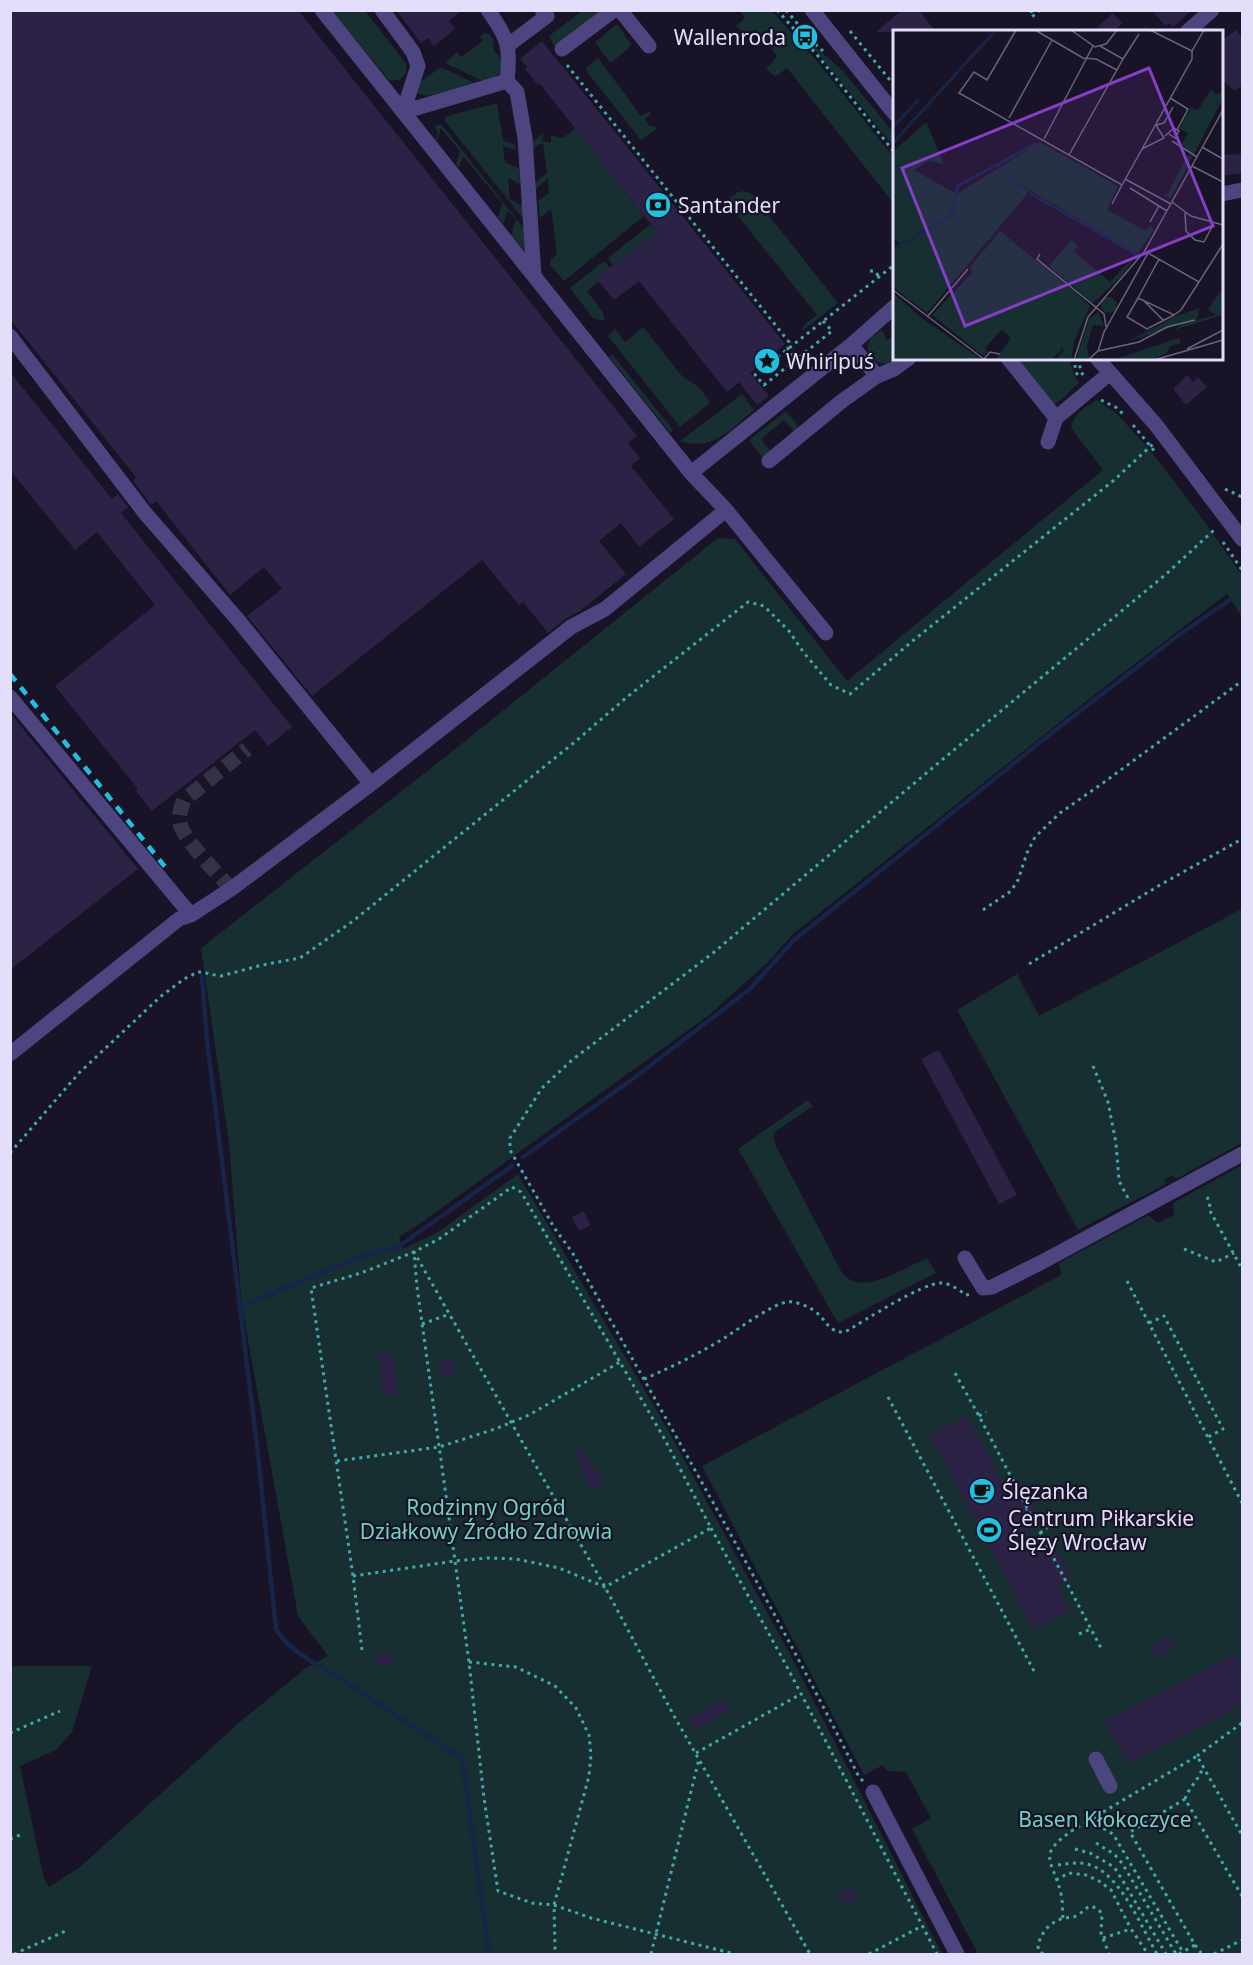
<svg xmlns="http://www.w3.org/2000/svg" width="1253" height="1965" font-family="'Noto Sans',sans-serif">
<style>
.green{fill:#172f30}
.lines{fill:none;stroke-linecap:round;stroke-linejoin:round}
.stream{stroke:#162548;stroke-width:4.5}
.building{fill:#2c2245}
.minor-tunnel{stroke:#363146;stroke-width:15;stroke-dasharray:15 8;stroke-linecap:butt}
.path{stroke:#41a9ab;stroke-width:3;stroke-dasharray:3 4.5;stroke-linecap:butt}
.minor{stroke:#4c457f;stroke-width:15}
.rail{stroke:#23bfe1;stroke-width:4.5;stroke-dasharray:9 8;stroke-linecap:butt}
.labels{text-anchor:middle;dominant-baseline:central;stroke-width:4.5;stroke-linejoin:round;paint-order:stroke}
.poi-label{font-size:21px;fill:#e3defa;stroke:#181326;text-anchor:start}
.park-label{font-size:21px;fill:#72d2c1;stroke:#181326}
.inset-river{fill:none;stroke:#162548;stroke-width:3}
.inset-road{fill:none;stroke:#69647b;stroke-width:1.5}
.view{fill:#853ec5;fill-opacity:0.15;stroke:#853ec5;stroke-width:3}
.inset-edge{fill:none;stroke:#e3defa;stroke-width:3}
</style>
<rect width="100%" height="100%" fill="#181326"/>
<path class="green" d="M332,11H365L405,62L407,70C404,78 398,82 389,80Z
M582,11H600L555,47L549,36Z
M740,11H772L816,60L894,158V204L787,68L775,77L766,69L777,56L755,30L746,36L736,26L745,18Z
M617,24L631,44L629,48L610,63L595,42Z
M485,33L489,34L493,39L494,51L503,61L500,73L491,80L485,82L445,63L457,52L461,57L483,41L480,36Z
M812,44L843,71L892,131L894,134V147L811,45Z
M598,58L641,116L649,111L651,114L645,119L650,126H655L657,129L641,140L587,72L586,68Z
M441,67L477,84L428,96L417,93L419,83Z
M497,103L503,140L515,145L516,150L503,146L505,162L519,168L520,184L508,178L510,199L523,206L525,221L444,120L447,116Z
M437,125H442L526,231L527,254L511,235L516,220L508,211L503,224L498,217L502,203L463,156L459,168L456,164L460,151L441,128L437,141L436,140L438,132L434,127Z
M575,128L644,216L564,281L550,265V260L557,254L551,209L540,218L538,201L549,193L548,178L536,189L535,183L547,173L543,144L541,143L531,151L530,144L543,133L542,141L551,143V135L563,138Z
M744,191L752,194L838,303L802,331L804,325L817,315L726,201L738,192Z
M651,224L659,233L616,265H613L608,258Z
M604,261L610,268L599,281L587,291L604,314L603,315L605,318L602,321L592,317L570,288Z
M643,327L682,376L700,388L710,403L680,427L608,336L615,329L625,342Z
M882,330L887,341L894,335V358L900,359C883,371 860,358 870,340C872,336 878,333 882,330Z
M612,354L673,430L670,433L609,357Z
M1017,359H1069L1075,377L1079,383L1061,400L1053,405Z
M742,394L754,410C731,429 713,452 680,441Z
M1096,400L1115,412L1150,450L1196,510L1242,575V617L1227,594L1098,692L793,934L768,962L709,1015L421,1223L399,1237L403,1249L438,1232L518,1174L668,1430L793,1660L942,1954H11V1666H92L72,1732L56,1750L20,1766L44,1879L49,1887L80,1867L241,1721L306,1668L328,1656L298,1616L242,1307L229,1143L201,948L449,754L718,538L735,539L847,681L1103,470L1071,428C1074,413 1084,408 1096,400Z
M786,411L799,427L794,431L784,420L761,439L770,451L762,457L749,440Z
M1242,909V1143L1176,1179L1173,1175L1164,1180L1166,1184L1078,1230L957,1010L1017,974L1039,1016Z
M808,1100L813,1106L776,1131L773,1137L776,1146L841,1271C845,1276 850,1281 856,1282C875,1287 909,1266 927,1258L936,1273L838,1323L738,1149Z
M1242,1165V1954H978L912,1829L931,1818L906,1772L887,1771L883,1765L864,1775L702,1466L1061,1275L1059,1263L1148,1215L1158,1223L1174,1215L1173,1203Z"/>
<g class="lines">
<path class="stream" d="M202,976L207,1040L258,1454L276,1629C292,1655 320,1665 345,1681C383,1707 422,1732 460,1757L463,1765L489,1954
M523,1157L634,1078L751,988L793,941L1044,739L1176,637L1231,599
M240,1307L365,1255L398,1247L512,1166"/>
</g>
<path class="building" d="M10,10H298L637,436L628,443L640,458L631,466L674,519L639,547L621,523L599,541L626,574L580,611L565,619L548,633L523,602L519,605L482,560L312,696L247,616L282,589L264,567L230,595L156,501L151,505L133,481L136,477L10,319Z
M396,10H462L449,21L455,29L434,46L428,38L421,43Z
M902,10H919L936,32H876Z
M1152,10H1192L1173,27L1169,23L1165,26Z
M1113,13L1122,23L1113,32H1092Z
M1236,30L1242,37V85L1235,91L1221,79V41Z
M542,41L785,344L750,373L769,396L757,405L739,382L727,392L639,281L614,300L596,278L657,232L540,84L538,85L525,69L527,67L520,59Z
M1242,154V173L1221,176V155Z
M10,372L112,499L118,494L128,507L121,513L292,727L268,746L255,730L152,811L136,791L138,789L55,686L155,605L97,532L75,550L10,470Z
M1187,375L1193,382L1198,377L1207,387L1186,405L1173,389Z
M10,713L138,869L10,970Z
M939,1050L1017,1195L999,1204L921,1059Z
M583,1211L591,1225L579,1231L572,1217Z
M393,1354L398,1395L384,1396L378,1355Z
M452,1359L456,1374L443,1377L438,1363Z
M967,1416L1005,1487L1019,1479L1034,1507L1038,1515L1023,1522L1038,1550L1053,1543L1071,1578L1057,1586L1070,1610L1033,1629L930,1435Z
M582,1449L605,1484L593,1491L584,1477L586,1476L574,1454Z
M1168,1637L1173,1648L1156,1658L1150,1647Z
M391,1652L392,1665L376,1666L375,1654Z
M1235,1654L1242,1668V1703L1231,1709L1232,1711L1127,1764L1105,1721Z
M724,1700L730,1711L694,1730L688,1719Z
M851,1887L858,1898L846,1905L839,1894Z"/>
<g class="lines">
<path class="minor-tunnel" d="M231,889C218,874 185,841 180,824C178,816 181,807 184,800L247,749"/>
<path class="path" d="M777,10L818,56L894,152
M786,10L813,42L823,51
M1031,10L1032,17L1040,10
M850,31L894,85
M567,65L789,342L788,349L796,360
M870,271H875L879,277
M823,321L832,331L764,385L755,375L894,265
M1072,358C1076,365 1075,372 1079,378
M1078,358L1081,372L1084,376
M1101,400L1117,408L1125,416
M1133,425L1156,453
M1225,489L1242,497
M1223,542L1242,570
M983,910L1011,891L1018,880L1027,853L1035,837L1060,813L1103,783L1242,681
M1029,964L1160,885L1242,839
M1093,1066L1108,1102L1116,1143L1119,1181L1129,1200
M10,1153L79,1073L160,997L184,979L198,972H204L209,974L221,976L262,965L300,958L353,921L576,741L627,697L748,602L764,606L789,631L804,653L831,685L850,694L915,639L1113,481L1153,444
M1207,1197L1210,1203L1209,1209L1242,1269
M1184,1249L1216,1262L1234,1253
M1127,1281L1242,1503
M1149,1323L1164,1316L1223,1429L1208,1437
M422,1324L450,1314
M955,1373L979,1416L1102,1650
M644,1379C672,1367 700,1353 726,1337C741,1327 770,1306 786,1302C794,1300 810,1307 816,1312C827,1321 829,1333 845,1332C864,1321 922,1283 941,1283C950,1283 959,1290 966,1295L971,1294
M888,1397L1035,1673
M979,1416L986,1412
M337,1461L439,1447L495,1429L529,1415L620,1362
M1019,1513L1027,1509
M711,1528L786,1665L937,1954
M1040,1533L1047,1528
M353,1576L455,1561L487,1558L516,1559L559,1568L605,1587L711,1528L664,1438L521,1192L512,1187L439,1239L414,1252L605,1587L673,1714L810,1954
M1079,1634L1091,1629
M362,1650L353,1576L311,1288L361,1273L414,1252L417,1287L469,1662L484,1798L498,1891L532,1903L554,1905L591,1918L735,1954
M469,1662L516,1667L555,1686L576,1708L589,1735L591,1755L589,1776L554,1905L555,1949L557,1954
M10,1733L60,1711
M696,1753L801,1694
M1197,1756L1242,1723
M863,1781L859,1777C770,1599 670,1426 572,1252L555,1229L510,1150V1138L542,1088L572,1060L713,953L943,759L1165,575L1214,530
M1185,1799C1189,1787 1199,1780 1203,1767
M1094,1817L1101,1827L1113,1834L1184,1954
M10,1839L20,1835
M1096,1843L1114,1854L1122,1863L1176,1954
M1075,1849L1090,1853L1114,1867L1123,1881L1166,1954
M1058,1865C1071,1863 1084,1861 1095,1867C1122,1879 1143,1930 1157,1954
M1056,1880L1069,1873L1086,1875L1099,1881L1111,1890L1131,1929
M1063,1918C1062,1910 1063,1902 1061,1894C1053,1859 1035,1856 1073,1830L1197,1756L1242,1835
M1103,1938L1131,1929L1148,1954
M1195,1945L1201,1953L1204,1954
M14,1954L68,1930
M651,1954L699,1759
M869,1954L922,1926
M1043,1954L1038,1950C1038,1935 1050,1921 1065,1918C1070,1917 1075,1918 1079,1914C1084,1911 1085,1908 1091,1906L1098,1909L1102,1914L1101,1933L1109,1954
M1179,1954L1195,1945L1130,1832L1185,1799L1242,1896
M1214,1954L1242,1940"/>
<path class="minor" d="M382,10L413,52L418,66L403,112L507,81L517,92L525,138L534,276
M488,10C508,38 511,47 507,81
M620,10L649,46
M812,10L894,113
M1187,32L1212,10
M507,46L547,16L542,10
M562,49L614,10
M1222,194L1242,190
M10,336L145,513L238,620L371,784
M851,345L877,376
M1008,358L1056,418
M1097,358L1156,425L1242,539
M1048,442L1056,418L1110,373
M769,461L842,401L877,376L894,369L909,358
M691,473L851,345L894,307
M726,510L826,633
M10,697L191,915
M10,1054L179,919L191,915L231,889L371,784L571,627L605,609L726,510L691,473L322,10
M965,1258L983,1288L992,1287L1042,1262L1242,1154
M1096,1759L1110,1786
M873,1792L957,1954"/>
<path class="rail" d="M10,674L166,868"/>
</g>
<defs>
<symbol id="bus-disc" viewBox="-11 -11 22 22"><circle r="9.5" fill="#23bfe1" stroke="#181326"/><path d="M-5-6H5V4H4V6H2V4H-2V6H-4V4H-5ZM-3.5-4V0h7V-4ZM-3.5 1.2v1.5H-2V1.2ZM2 1.2v1.5H3.5V1.2Z" fill="#111"/></symbol>
<symbol id="bank-disc" viewBox="-11 -11 22 22"><circle r="9.5" fill="#23bfe1" stroke="#181326"/><path d="M-6-4H6V4H-6ZM0-2.3a2.3 2.3 0 1 0 0 4.6a2.3 2.3 0 1 0 0-4.6Z" fill="#111"/></symbol>
<symbol id="sight-disc" viewBox="-11 -11 22 22"><circle r="9.5" fill="#23bfe1" stroke="#181326"/><path d="M0-6L1.8-2.2L6-1.7L2.9 1.2L3.7 5.4L0 3.3L-3.7 5.4L-2.9 1.2L-6-1.7L-1.8-2.2Z" fill="#111"/></symbol>
<symbol id="cafe-disc" viewBox="-11 -11 22 22"><circle r="9.5" fill="#23bfe1" stroke="#181326"/><path d="M-5.5-4.5H6V0H3Q3 3.5 0 3.5H-2.5Q-5.5 3.5-5.5 0ZM3-3.2v2h1.7v-2ZM-6 4.5H4V6H-6Z" fill="#111"/></symbol>
<symbol id="stadium-disc" viewBox="-11 -11 22 22"><circle r="9.5" fill="#23bfe1" stroke="#181326"/><path d="M0-5a6.5 5 0 1 0 0 10a6.5 5 0 1 0 0-10ZM-3.5-1.8h7v3.6h-7Z" fill="#111"/></symbol>
</defs>
<g fill-rule="evenodd">
<use href="#bus-disc" x="790" y="22" width="30" height="30"/>
<use href="#bank-disc" x="643" y="190" width="30" height="30"/>
<use href="#sight-disc" x="752" y="346" width="30" height="30"/>
<use href="#cafe-disc" x="967" y="1476" width="30" height="30"/>
<use href="#stadium-disc" x="974" y="1515" width="30" height="30"/>
</g>
<g class="labels">
<g class="poi-label">
<text x="786" y="37" text-anchor="end">Wallenroda</text>
<text x="678" y="205">Santander</text>
<text x="786" y="361">Whirlpuś</text>
<text x="1002" y="1491">Ślęzanka</text>
<text x="1008" y="1518">Centrum Piłkarskie<tspan x="1008" dy="24">Ślęzy Wrocław</tspan></text>
</g>
<g class="park-label">
<text x="486" y="1507">Rodzinny Ogród<tspan x="486" dy="24">Działkowy Źródło Zdrowia</tspan></text>
<text x="1105" y="1819">Basen Kłokoczyce</text>
</g>
</g>
<g transform="translate(893 30)">
<rect width="330" height="330" fill="#181326"/>
<path d="M318,59L323,64L330,62V68L301,124L280,109L289,114L295,103L286,99L298,77L305,80ZM33,92L51,134L35,131L21,140L64,164L147,112L225,156L214,180L253,201L257,195L261,200L229,246L200,273L156,236L178,210L185,216L181,221L217,252L244,223L121,151L135,163L34,283L0,257V215L3,219L9,215L0,208V122ZM295,124L300,126L276,171L277,168L267,163L275,164ZM107,201L181,261L148,301L181,261L197,276L181,312L178,330H162L171,320L166,315L169,319L158,330H102L118,308L109,299L92,318L95,322L90,326L39,285L79,243L77,237ZM330,257V285L281,300L289,294L323,285L315,280ZM0,263L30,289L89,330H0ZM208 275a8 8 0 1 1 16 0a8 8 0 1 1-16 0ZM307,278L304,289L236,311L283,286ZM205,282L211,296L200,295L194,316L196,328L183,330L196,289ZM286,308L288,313L277,316L273,324L256,330H220Z" fill="#172f30"/>
<path class="inset-river" d="M0,97L26,69M0,113L103,0M105,135L135,162M137,163L243,224M0,219L58,186L65,156L144,113"/>
<path class="inset-road" d="M123,0L94,50L81,42L66,63L229,155L299,29V21L257,0M142,0L190,28L203,29L224,40M178,0L202,17L213,14L224,0M299,21L311,0M230,29L246,4M277,68L295,79L284,100M116,88L159,10M272,106L281,98L286,101L282,108L276,104M151,109L200,16M279,111L304,127M309,117L330,129M249,119L271,108L263,95L271,93L280,77M176,125L230,29L207,16M299,136L330,152M232,149L278,174M237,158L274,181M279,172L298,186L330,195M219,174L229,155M292,183L293,201L302,210L311,212L320,195M257,192L266,176M147,224L144,229L211,284L213,297M0,260L92,330M245,268L266,229M250,270L271,291M281,285L254,299L234,287L245,268L281,285L288,280L306,252M35,286L75,239M294,319L330,300M205,321L211,302L255,223L306,252L330,214M91,329L97,322L107,324M181,330L195,287L251,222L330,80M195,330L205,321L246,312L274,297L302,290M261,330L330,310"/>
<path class="view" d="M256,38L320,196L72,296L9,138Z"/>
<rect width="330" height="330" class="inset-edge"/>
</g>
<rect width="1253" height="1965" fill="none" stroke="#e3defa" stroke-width="24"/>
</svg>
